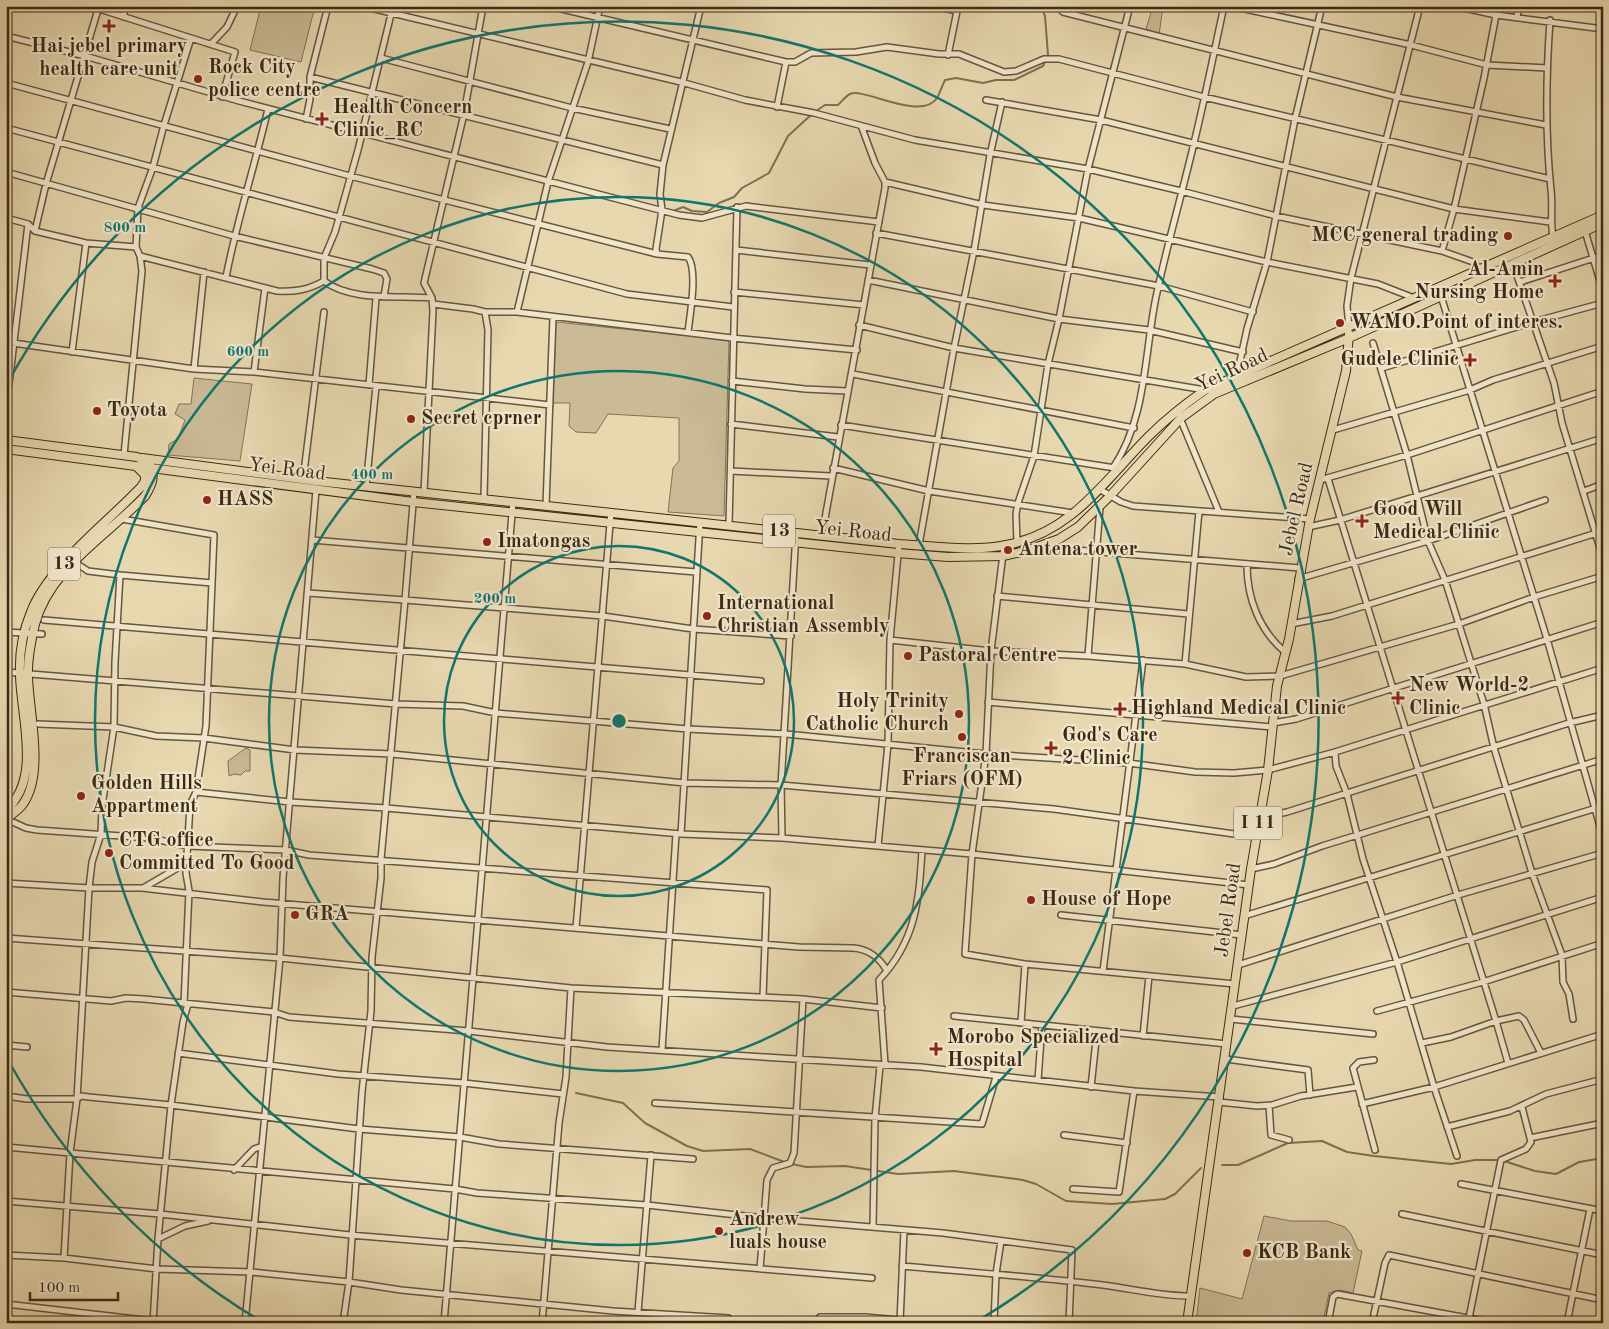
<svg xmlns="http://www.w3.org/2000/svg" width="1609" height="1329" font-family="'Old Standard TT',serif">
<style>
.green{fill:#caba96;stroke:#827256}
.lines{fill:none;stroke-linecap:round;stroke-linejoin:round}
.stream{stroke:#7f6f52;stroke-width:2}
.street-casing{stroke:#66563c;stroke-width:8}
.primary-casing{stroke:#3a2a15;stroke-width:10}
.street{stroke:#f0e6cc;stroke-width:5}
.primary{stroke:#e8d8b0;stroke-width:8}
.ring{fill:none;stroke:#0f766e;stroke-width:2.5}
.poi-dot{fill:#8f2418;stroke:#f0e6cc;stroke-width:2}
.labels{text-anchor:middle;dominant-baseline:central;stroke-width:4.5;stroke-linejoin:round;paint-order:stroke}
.shield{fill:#f0e6cc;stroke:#71624c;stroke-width:1}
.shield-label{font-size:19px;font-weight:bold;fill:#3a2a15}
.poi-label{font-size:20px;font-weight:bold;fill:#3a2a15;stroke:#f0e6cc;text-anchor:start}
.street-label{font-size:20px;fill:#3a2a15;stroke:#f0e6cc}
.centre{fill:#0f766e;stroke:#f0e6cc;stroke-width:2.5}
.ring-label{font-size:15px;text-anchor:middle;font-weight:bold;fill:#0f766e;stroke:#f0e6cc;stroke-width:4.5;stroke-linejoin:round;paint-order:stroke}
</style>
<rect width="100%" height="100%" fill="#e8d8b0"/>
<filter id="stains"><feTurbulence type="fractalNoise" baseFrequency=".004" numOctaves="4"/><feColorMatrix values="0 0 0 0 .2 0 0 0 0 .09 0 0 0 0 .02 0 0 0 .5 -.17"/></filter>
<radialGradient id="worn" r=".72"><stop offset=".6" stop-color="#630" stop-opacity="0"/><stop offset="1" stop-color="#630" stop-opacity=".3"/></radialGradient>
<path class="green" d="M261,6H315L301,62L250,50Z
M1146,6H1163L1159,35L1146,29L1152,9Z
M556,322L729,340L724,516L668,512L673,468L679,461V418L608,414L596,433L576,432L569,426L570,403H553Z
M194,378L252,384L240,461L168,455L169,444L178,439L185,420L175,414L179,404H191Z
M246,748L250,750V771H245L241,775L234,774L229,776L228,761Z
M1264,1216L1291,1221H1327L1345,1227L1351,1234L1358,1250L1362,1251L1353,1293L1340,1290L1329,1293L1323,1323H1196L1200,1288L1242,1299Z"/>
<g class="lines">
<path class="stream" d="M816,111L825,105H838C842,101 846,96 850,94C863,87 921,122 937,98C940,93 942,86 945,80L956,78L983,83L996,80H1014L1043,66L1048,55L1045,16L1041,6
M671,212L683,207L692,211L707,212L719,203L734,197L742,188L769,173L788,136L812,114
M576,1093L623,1103L645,1123L687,1146L703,1151L750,1149L787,1163
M792,1164L806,1167L845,1166L898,1174L954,1171L1023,1180L1036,1184L1066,1201L1112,1204L1165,1199L1175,1194L1201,1168
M1222,1165H1238L1288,1143L1322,1141L1347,1152L1374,1156L1451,1164L1475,1160H1501L1535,1171L1556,1174L1579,1162L1603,1158"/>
<defs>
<path id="street" d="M90,6L235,52L222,97
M362,6L681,82L745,100L814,113L915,140L1088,169L1181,191L1276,216L1442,251L1473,262L1480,269
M393,6L358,150L335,232L324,258V281C352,302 398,295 432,298
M549,6L786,62H795L811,53L856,52L887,47L939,54H959L1004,72L1016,71L1044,59H1059L1204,97L1550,179
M934,6L957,11L958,6
M1057,6L1063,12L1397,97L1546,125
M1231,6L1411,45L1487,65L1547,68
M1455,6L1496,15L1603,29
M124,17V6
M1517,17L1519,6
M1550,20C1546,77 1545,134 1551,190C1553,206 1550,221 1553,237
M6,36L85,56L239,101L679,215L702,218L746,206L879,222
M211,44L227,27L237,6
M948,55L957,11
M381,58L572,108L670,129
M310,77L663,165
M6,83L350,176L657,254
M986,100L1101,120L1454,209L1550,222
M777,107L786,62
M306,119L310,99V77L328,6
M6,128L627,294L733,307
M6,172L234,236L372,269L384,273L387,279L384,296
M885,182L983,205L1079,218L1267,262L1378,284L1414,298
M6,218L28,224L35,231L86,243L136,247
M35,231L46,184L99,6
M1585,231L1603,291
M876,233L1159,286L1253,312
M736,250L870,265
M1442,251L1454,209L1484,78L1496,15
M140,256L277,291C295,292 308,290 324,281
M1513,264L1554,383L1562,423L1603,558
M226,277C237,220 255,165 268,109
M868,280L1059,319L1149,330L1243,352
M1520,282L1603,255
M734,292L864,305
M1441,296L1547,639L1603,837
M433,304L473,309L485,312L488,330L484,498
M485,312H517L732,338L857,350
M517,312L548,182L588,62L600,6
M859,325L954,348L1205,390
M1349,327L1347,306L1351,278L1420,6
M688,332C690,315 698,270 688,257L657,254L656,249L662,210L660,194L663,165L701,6
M6,342L194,369L254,372L550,405
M1373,343L1407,455L1428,541L1445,580L1484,704L1494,748L1532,873L1562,955L1563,982L1569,994L1573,1019
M72,352L86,243
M1382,368L1533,322L1603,303
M194,369L204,272
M254,372L265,288
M853,374L1134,428
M1237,375L1247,329L1267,262L1295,119L1322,6
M732,381L805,389L847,391
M369,385L376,298
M6,409L28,224
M1180,418L1219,512
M731,424L838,437
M841,425L1115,468
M1333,430L1470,390L1493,380L1603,346
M124,455L142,271L140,256L136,247L138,208L153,167L164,125L191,38
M833,468L929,491L1073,513
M1113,468C1147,417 1144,355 1156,297C1167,245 1182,194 1194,143C1205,98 1214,52 1224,6
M731,471L831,476
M1328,479L1496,1021L1451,1037L1422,1043
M303,480L324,312
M1320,480L1407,455L1603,391
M366,487L376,386
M1101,490L1121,502L1133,506L1310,519
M1584,491L1603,484
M424,492L433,311L432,298L424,283L464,114L483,6
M546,505L553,317
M122,519L214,535L206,726L196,792L190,805L186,873L189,891L184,1004
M729,525L737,207
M1308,527L1340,520L1603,438
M822,535L885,188V182L875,163L862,128
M312,540L696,572
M1017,543L1016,514L1018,503L1034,456L1048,364L1059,319L1088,169L1130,6
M919,545L954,348L974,251L990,155L1002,102
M1004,546L991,651L986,754L972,854L965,954L1025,964L1235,984
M1039,547L1300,568
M1247,565C1247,598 1259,630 1285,652
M120,575L212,583
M1298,579L1428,541L1545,500
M308,593L405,600L414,492
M997,596L1188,614
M44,620L761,681
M1291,624L1332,616L1603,531
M6,632L42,634
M890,640L991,651L1088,656L1185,664L1246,677L1280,676L1459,624L1534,597L1603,576
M1088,656L1100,507
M1185,664L1199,511
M6,672L396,704L463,706L496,713L688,729L786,734L986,754L1129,763L1195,772L1234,773L1268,770L1335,752L1603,668
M988,702L1272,727
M1273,723L1296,719L1603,622
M38,724L114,727L156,736L204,738L295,750L392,754L685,783L781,785L1054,809L1256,837
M1335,752L1336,766L1347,794L1363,859L1397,962L1434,1087L1603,1034
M196,792L290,802L386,808L681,834L782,838L972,854L1249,885
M1259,818L1287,812L1569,723L1603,715
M6,819L26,828L37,830L150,838L187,846L286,850L309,855L767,890L763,997
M681,834L700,522
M782,838L781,785L796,533
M878,846L888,744L890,640L899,544
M1251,869L1274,864L1322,846L1603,759
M6,883L89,888H142L263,902L799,947L853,948C868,949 880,958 887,971
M145,887L186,863
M1061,915L1242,935
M1244,916L1603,806
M576,928L611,512
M6,938L280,958L571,988L803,999L882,1008
M1238,965L1458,895L1603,853
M1103,971L1143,660
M6,992L111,1001L126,998L144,999L274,1012L289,1017L469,1031L607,1047L921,1067L1134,1091L1220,1097
M188,1004L183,1022L171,1105L359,1129L460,1137L499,1144L693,1159
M1233,1006L1397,962L1603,897
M1377,1011L1483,982L1603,943
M954,1016L1227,1044
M1231,1019L1373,1034
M1021,1023L1025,964
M1143,1036L1149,976
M6,1045L27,1047
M662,1050L676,834
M178,1053L338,1074L464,1083L563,1094
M1226,1059L1308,1070L1310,1095
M1374,1060L1359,1062L1353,1068L1375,1150
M1508,1063L1496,1021L1519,1016L1524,1020L1541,1053
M885,1064L879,980C916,941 919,901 922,850
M1038,1080L1042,1025
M1091,1087L1097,1031
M6,1096L27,1099H77L89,888L92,862L101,834L102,806L114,727L115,662L120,575L88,571L76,563
M1219,1102L1257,1106L1272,1105L1301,1096L1357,1087
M655,1103L982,1124L996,1077
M1362,1104L1434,1087L1457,1156
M1269,1105L1271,1135L1289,1140
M1447,1127L1510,1111L1546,1094L1603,1079
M1064,1135L1127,1143
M1530,1138L1603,1123
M6,1147L455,1189L477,1193L647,1205L764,1218L943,1233L1072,1250L1069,1323
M234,1170L254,1149L260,1147
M1461,1184L1603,1211
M1073,1189L1119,1192L1134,1091
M6,1201L160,1214L350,1235L872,1278
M1402,1214L1603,1255
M873,1226L875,1118L880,1066
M158,1239L185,1226L208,1221
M6,1255L64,1258L157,1269L251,1272L349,1282L401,1290L613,1311L728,1318L727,1323
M64,1258L70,1153L77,1099L81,1096L89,1097L171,1105L158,1239L153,1323
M902,1266C969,1272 1036,1277 1103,1285C1133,1289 1160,1296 1190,1296
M760,1269L767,1180L773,1168L790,1163L794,1153L803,999
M6,1304L153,1321
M638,1312L651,1155
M900,1322L904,1230
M245,1323L280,958L283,878L316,490
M343,1323L349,1282L362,1092L371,1011L372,957L381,878V859L405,600L603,616L693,629L791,636
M444,1323L513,502
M542,1323L559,1123L566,1077L571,988
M820,1323V1317H865L931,1323
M994,1323L996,1274L1001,1241
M1328,1323L1333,1297L1337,1294L1495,1323
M1372,1323L1385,1263L1389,1255L1603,1300
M1468,1323L1501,1160L1526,1149L1531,1142L1522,1107
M1567,1323L1590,1209"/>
<path id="primary" d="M6,440L137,457L149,463C156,476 152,485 145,496C107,536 50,568 35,624C31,641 27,659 28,677C29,713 45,773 23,804C19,810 12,814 6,819
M6,449L136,466L145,475V481L141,487C107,523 48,567 31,612C23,631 19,655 20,676C21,717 42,779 6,810
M142,458L316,481L899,544C934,546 972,552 1006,545C1072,533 1105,480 1149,436C1166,419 1185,404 1205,390L1603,215
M136,466L413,502L897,553L948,557L1003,556L1026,551L1059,539L1078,527L1110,496L1181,418L1214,394L1349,338L1603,223
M1187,1323L1251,869L1268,770L1277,686L1289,639L1310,519L1346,371L1349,334"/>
</defs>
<use href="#street" class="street-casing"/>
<use href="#primary" class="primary-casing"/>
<use href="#street" class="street"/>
<use href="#primary" class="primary"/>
</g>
<g class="ring">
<circle cx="619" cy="721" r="175"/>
<circle cx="619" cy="721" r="350"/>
<circle cx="619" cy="721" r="524"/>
<path d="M259 1320A699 699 0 0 1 8 1060M8 382A699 699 0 1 1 979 1320"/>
</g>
<g class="poi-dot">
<path d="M106.5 18.5h5v5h5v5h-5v5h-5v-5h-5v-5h5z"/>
<circle cx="198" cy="79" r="5"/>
<path d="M319.5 111.5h5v5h5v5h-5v5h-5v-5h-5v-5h5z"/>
<circle cx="1508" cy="236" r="5"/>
<path d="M1552.5 273.5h5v5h5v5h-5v5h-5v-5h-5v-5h5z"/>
<circle cx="1340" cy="323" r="5"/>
<path d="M1467.5 352.5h5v5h5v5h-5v5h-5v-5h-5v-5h5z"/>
<circle cx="97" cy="411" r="5"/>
<circle cx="411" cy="419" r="5"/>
<circle cx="207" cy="500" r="5"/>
<path d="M1359.5 513.5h5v5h5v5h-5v5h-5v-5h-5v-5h5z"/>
<circle cx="487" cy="542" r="5"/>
<circle cx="1008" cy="550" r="5"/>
<circle cx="707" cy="616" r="5"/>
<circle cx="908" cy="656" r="5"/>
<path d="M1395.5 690.5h5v5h5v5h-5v5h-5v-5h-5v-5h5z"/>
<path d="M1117.5 701.5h5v5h5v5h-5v5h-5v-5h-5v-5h5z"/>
<circle cx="959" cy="714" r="5"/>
<circle cx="962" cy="737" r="5"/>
<path d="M1048.5 740.5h5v5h5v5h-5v5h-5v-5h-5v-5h5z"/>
<circle cx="81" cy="796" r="5"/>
<circle cx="109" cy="853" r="5"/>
<circle cx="1031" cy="900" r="5"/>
<circle cx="295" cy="915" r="5"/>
<path d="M933.5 1041.5h5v5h5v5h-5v5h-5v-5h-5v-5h5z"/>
<circle cx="719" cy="1231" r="5"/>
<circle cx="1247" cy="1253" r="5"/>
</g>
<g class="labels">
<g class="shield">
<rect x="763" y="514.5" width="32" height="33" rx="4"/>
<rect x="48" y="547.5" width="32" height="33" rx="4"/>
<rect x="1234" y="806.5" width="48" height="33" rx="4"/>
</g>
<g class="shield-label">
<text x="779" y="531">13</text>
<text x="64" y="564">13</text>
<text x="1258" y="823">I 11</text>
</g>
<g class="poi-label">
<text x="109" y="47" text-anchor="middle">Hai jebel primary<tspan x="109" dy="23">health care unit</tspan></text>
<text x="208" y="68">Rock City<tspan x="208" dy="23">police centre</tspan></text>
<text x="333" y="108">Health Concern<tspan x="333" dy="23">Clinic_RC</tspan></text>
<text x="1498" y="236" text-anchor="end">MCC general trading</text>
<text x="1544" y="270" text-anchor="end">Al-Amin<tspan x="1544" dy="23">Nursing Home</tspan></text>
<text x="1350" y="323">WAMO.Point of interes.</text>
<text x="1459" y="360" text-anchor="end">Gudele Clinic</text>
<text x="107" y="411">Toyota</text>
<text x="421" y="419">Secret cprner</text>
<text x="217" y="500">HASS</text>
<text x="1373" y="510">Good Will<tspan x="1373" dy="23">Medical Clinic</tspan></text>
<text x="497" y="542">Imatongas</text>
<text x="1018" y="550">Antena tower</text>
<text x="717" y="604">International<tspan x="717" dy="23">Christian Assembly</tspan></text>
<text x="918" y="656">Pastoral Centre</text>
<text x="1409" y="686">New World-2<tspan x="1409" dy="23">Clinic</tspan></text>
<text x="949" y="702" text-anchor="end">Holy Trinity<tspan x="949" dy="23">Catholic Church</tspan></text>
<text x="1131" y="709">Highland Medical Clinic</text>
<text x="1062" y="736">God's Care<tspan x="1062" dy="23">2 Clinic</tspan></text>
<text x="962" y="757" text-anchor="middle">Franciscan<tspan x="962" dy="23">Friars (OFM)</tspan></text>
<text x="91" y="784">Golden Hills<tspan x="91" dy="23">Appartment</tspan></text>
<text x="119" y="841">CTG office<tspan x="119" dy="23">Committed To Good</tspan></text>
<text x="1041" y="900">House of Hope</text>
<text x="305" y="915">GRA</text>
<text x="947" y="1038">Morobo Specialized<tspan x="947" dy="23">Hospital</tspan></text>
<text x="729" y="1220">Andrew<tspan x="729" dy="23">luals house</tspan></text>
<text x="1257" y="1253">KCB Bank</text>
</g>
<g class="street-label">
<text transform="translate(1232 371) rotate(-25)">Yei Road</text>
<text transform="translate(287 470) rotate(7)">Yei Road</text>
<text transform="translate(1297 509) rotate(-77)">Jebel Road</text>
<text transform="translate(853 532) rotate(6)">Yei Road</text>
<text transform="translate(1229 910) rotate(-82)">Jebel Road</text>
</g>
</g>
<circle cx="619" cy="721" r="8" class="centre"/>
<g class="ring-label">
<text x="125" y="232">800 m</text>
<text x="248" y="356">600 m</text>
<text x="372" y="479">400 m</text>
<text x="495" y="603">200 m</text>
</g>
<rect width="1609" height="1329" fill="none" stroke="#e8d8b0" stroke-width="25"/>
<rect x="8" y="8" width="1594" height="1314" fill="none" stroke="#3a2a15" stroke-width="2.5"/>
<rect x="12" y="12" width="1584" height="1304" fill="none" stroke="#3a2a15"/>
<path d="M30 1292v8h88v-8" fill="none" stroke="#3a2a15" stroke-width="2.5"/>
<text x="38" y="1292" font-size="15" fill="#3a2a15" stroke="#f0e6cc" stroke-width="4" paint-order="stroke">100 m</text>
<rect width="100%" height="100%" filter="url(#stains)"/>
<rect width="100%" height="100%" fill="url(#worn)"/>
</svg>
